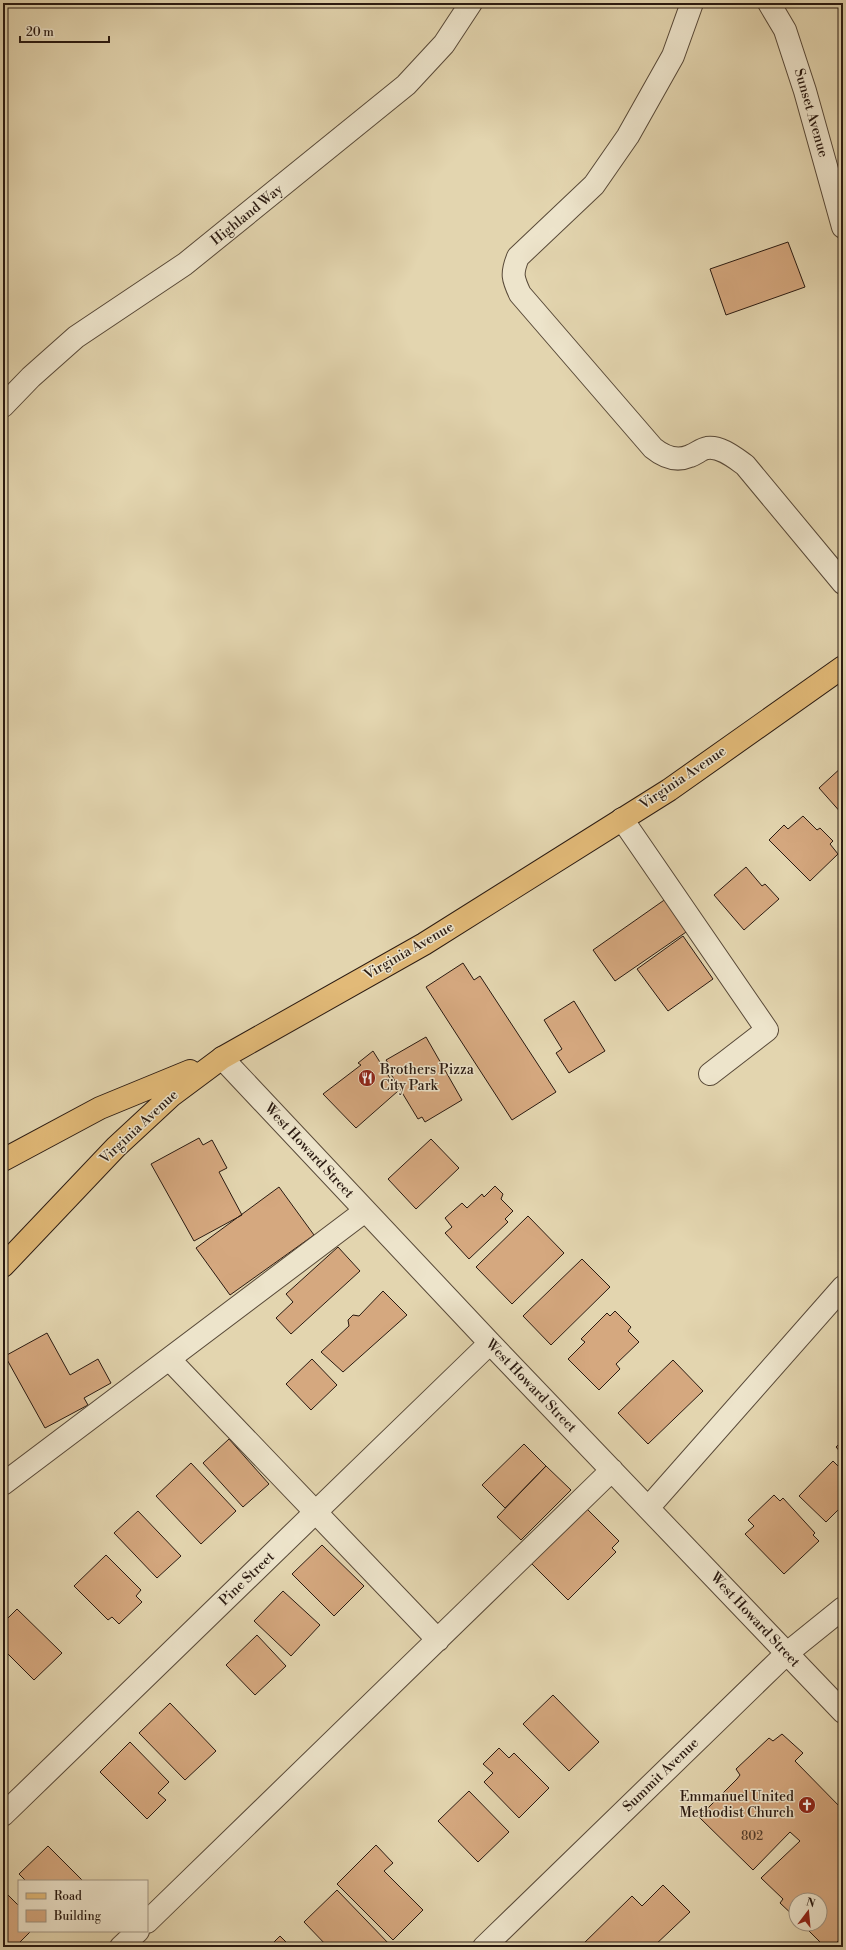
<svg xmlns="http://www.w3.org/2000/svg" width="846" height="1950" font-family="'Libre Bodoni',serif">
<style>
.building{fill:#d5a87f;stroke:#2a1a11}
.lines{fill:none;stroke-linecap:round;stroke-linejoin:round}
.minor-casing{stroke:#584938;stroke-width:24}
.major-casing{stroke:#2a1a11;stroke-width:24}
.minor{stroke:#ede4cb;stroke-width:22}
.major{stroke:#e2ba78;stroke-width:22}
.labels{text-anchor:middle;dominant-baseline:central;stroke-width:3;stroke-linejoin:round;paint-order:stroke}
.number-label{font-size:12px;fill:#553e2c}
.street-label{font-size:14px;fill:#2a1a11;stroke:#ede4cb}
.poi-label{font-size:14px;fill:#2a1a11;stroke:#ede4cb;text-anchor:start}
</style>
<rect width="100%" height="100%" fill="#e3d5af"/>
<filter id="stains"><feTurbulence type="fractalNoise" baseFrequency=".005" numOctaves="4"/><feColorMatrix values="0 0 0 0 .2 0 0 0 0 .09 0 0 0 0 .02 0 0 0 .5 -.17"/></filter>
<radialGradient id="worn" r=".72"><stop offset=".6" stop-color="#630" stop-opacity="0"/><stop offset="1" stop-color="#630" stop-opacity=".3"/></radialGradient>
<path class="building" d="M788,242L805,287L726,315L710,269Z
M843,766V815L819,788Z
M803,816L817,830L820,828L833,841L830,844L838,854L810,881L769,840L784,825L788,829Z
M746,867L762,886L765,884L779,899L744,930L714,895Z
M670,896L692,928L615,981L593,950Z
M683,936L713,979L668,1011L637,969Z
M463,963L474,980L480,976L556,1092L512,1120L426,987Z
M574,1001L605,1051L569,1073L556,1053L562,1049L544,1020Z
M426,1037L462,1100L425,1122L422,1117L418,1119L389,1071L392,1069L386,1060Z
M373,1051L398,1091L356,1128L323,1094L361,1065L358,1063Z
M199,1138L203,1145L212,1140L227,1168L219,1172L242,1215L194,1241L151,1164Z
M431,1139L459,1168L416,1209L388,1179Z
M495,1186L503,1194L501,1199L513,1211L505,1219L508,1222L469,1259L445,1233L452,1227L445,1218L462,1203L467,1208L482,1194L484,1197Z
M279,1187L314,1235L230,1295L196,1248Z
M528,1216L564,1253L512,1304L476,1267Z
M338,1247L360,1271L291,1334L276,1318L293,1302L286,1294Z
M582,1259L610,1287L551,1345L523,1316Z
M383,1291L407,1315L343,1372L321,1352L349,1326L348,1320L353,1315L359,1316Z
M615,1311L631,1327L628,1331L639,1342L616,1364L620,1369L599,1390L568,1359L585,1342L581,1339L607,1313L610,1316Z
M47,1333L70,1375L98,1359L111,1383L84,1398L88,1405L45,1428L5,1356Z
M312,1359L337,1385L311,1410L286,1384Z
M673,1360L703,1391L648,1444L618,1413Z
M229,1439L269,1484L243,1507L203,1463Z
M843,1440V1455L836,1447Z
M524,1444L546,1466L505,1508L482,1485Z
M833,1461L843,1471V1510L840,1508L826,1522L799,1496Z
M191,1463L236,1511L201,1544L156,1496Z
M546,1466L571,1490L521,1540L497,1517Z
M774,1495L780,1501L783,1498L815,1533L813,1535L819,1541L784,1574L745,1534L754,1526L748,1520Z
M587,1509L619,1541L612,1548L616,1552L568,1600L529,1561L576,1513L580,1517Z
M138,1511L181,1556L157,1578L114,1533Z
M322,1545L364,1586L334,1616L292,1574Z
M106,1555L141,1590L136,1596L142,1602L119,1624L112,1617L108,1620L74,1586Z
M283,1591L320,1625L291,1656L254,1621Z
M17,1609L62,1653L34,1680L3,1649V1623Z
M257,1635L286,1666L255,1695L226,1665Z
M553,1695L599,1742L569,1771L523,1724Z
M170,1703L216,1751L185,1780L139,1733Z
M782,1734L803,1753L795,1761L843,1810V1936L832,1947H825L802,1924H820V1900H796V1918L780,1903L783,1899L761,1878L800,1841L790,1832L753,1870L699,1817L737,1779L740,1775L736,1769L769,1738L773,1741Z
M130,1742L169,1782L158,1793L166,1800L147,1819L100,1772Z
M499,1748L509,1758L514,1753L549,1788L519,1818L484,1782L493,1773L483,1764Z
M469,1791L509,1832L478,1862L438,1821Z
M376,1845L393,1863L384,1871L423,1910L393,1940L337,1884Z
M48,1846L83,1881H26L19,1874Z
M663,1885L690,1912L653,1947H580L632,1896L642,1906Z
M3,1890L19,1906V1931H31L15,1947H3Z
M337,1890L391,1946L389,1947H328L304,1922Z
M280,1936L291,1947H269Z"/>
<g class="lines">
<defs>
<path id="minor" d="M692,3L673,56L628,136L594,185L518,257C511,274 513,279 520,294L653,448C664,457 676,462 690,456C696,454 701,449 707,448C721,446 735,458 745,465L843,583
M769,3L785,30L805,91L843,227
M3,406L31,377L76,337L185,264L406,85L444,44L471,3
M622,819L767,1030L710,1074
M222,1058L490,1343L843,1712
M170,1360L438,1640
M3,1484L365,1211
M648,1508L843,1287
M3,1815L490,1343
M147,1922L612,1470
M121,1947L138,1931
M484,1947L786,1654L843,1608"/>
<path id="major" d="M3,1160L100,1108L190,1071
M3,1266L116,1147L171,1096L222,1058L424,944L669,790L843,667"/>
</defs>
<use href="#minor" class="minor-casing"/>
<use href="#major" class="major-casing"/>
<use href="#minor" class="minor"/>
<use href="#major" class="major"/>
</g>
<defs>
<symbol id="restaurant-disc" viewBox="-11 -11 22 22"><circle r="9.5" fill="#8f2418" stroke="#ede4cb"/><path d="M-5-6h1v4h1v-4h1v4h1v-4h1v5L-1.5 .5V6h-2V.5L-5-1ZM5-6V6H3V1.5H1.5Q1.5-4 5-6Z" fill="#fff"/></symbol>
<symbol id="church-disc" viewBox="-11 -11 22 22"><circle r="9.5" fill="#8f2418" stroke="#ede4cb"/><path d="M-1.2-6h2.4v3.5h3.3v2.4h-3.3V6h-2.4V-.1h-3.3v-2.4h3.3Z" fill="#fff"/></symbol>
</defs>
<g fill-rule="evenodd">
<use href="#restaurant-disc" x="357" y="1068" width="20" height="20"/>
<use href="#church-disc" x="797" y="1795" width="20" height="20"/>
</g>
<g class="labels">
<g class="number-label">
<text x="752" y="1836">802</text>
</g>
<g class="street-label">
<text transform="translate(811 113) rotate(74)">Sunset Avenue</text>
<text transform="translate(247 215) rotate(-39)">Highland Way</text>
<text transform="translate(683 778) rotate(-34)">Virginia Avenue</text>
<text transform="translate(409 951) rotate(-30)">Virginia Avenue</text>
<text transform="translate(139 1127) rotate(-43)">Virginia Avenue</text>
<text transform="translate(309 1151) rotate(47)">West Howard Street</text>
<text transform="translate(531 1386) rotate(46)">West Howard Street</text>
<text transform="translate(247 1579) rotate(-44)">Pine Street</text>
<text transform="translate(755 1620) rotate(47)">West Howard Street</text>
<text transform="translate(661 1775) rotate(-44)">Summit Avenue</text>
</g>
<g class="poi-label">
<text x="380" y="1070">Brothers Pizza<tspan x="380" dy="16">City Park</tspan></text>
<text x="794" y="1797" text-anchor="end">Emmanuel United<tspan x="794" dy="16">Methodist Church</tspan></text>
</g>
</g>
<rect width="846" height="1950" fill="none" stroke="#e3d5af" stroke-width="16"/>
<rect x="4" y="4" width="838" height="1942" fill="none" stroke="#2a1a11" stroke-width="2"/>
<rect x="8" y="8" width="830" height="1934" fill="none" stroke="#2a1a11"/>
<rect x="18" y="1880" width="130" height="52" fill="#ede4cb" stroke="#9f9381"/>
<rect x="26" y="1893" width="20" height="6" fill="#e2ba78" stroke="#9f9381"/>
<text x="54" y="1900" font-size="12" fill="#2a1a11">Road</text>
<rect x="26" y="1910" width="20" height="12" fill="#d5a87f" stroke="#9f9381"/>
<text x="54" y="1920" font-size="12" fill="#2a1a11">Building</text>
<g transform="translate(808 1912) rotate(16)"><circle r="19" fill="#ede4cb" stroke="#9f9381"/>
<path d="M0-3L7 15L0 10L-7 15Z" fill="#8f2418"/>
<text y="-6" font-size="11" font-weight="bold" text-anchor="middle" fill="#2a1a11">N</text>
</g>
<path d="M20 36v6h89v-6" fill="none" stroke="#2a1a11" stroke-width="2"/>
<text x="26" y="36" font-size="12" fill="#2a1a11" stroke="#ede4cb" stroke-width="3" paint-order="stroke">20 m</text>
<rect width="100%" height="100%" filter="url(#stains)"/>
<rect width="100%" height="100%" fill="url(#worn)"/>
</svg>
